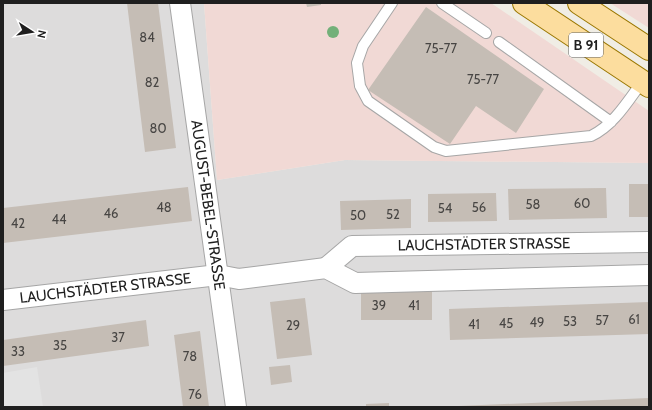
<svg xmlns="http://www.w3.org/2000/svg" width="652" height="410" font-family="Cabin,sans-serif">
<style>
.residential{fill:#dddcdc}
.commercial{fill:#f1d9d5}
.parking{fill:#e3e3e3}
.building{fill:#c5bdb5}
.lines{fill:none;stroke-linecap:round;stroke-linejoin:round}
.lane-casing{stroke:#a6a6a6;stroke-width:12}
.street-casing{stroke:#a6a6a6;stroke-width:22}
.primary-casing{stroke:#9a7700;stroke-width:24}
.lane{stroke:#fff;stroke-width:10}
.street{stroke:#fff;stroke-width:20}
.primary{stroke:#fcdd9e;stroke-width:22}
.tree{fill:#73b079}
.labels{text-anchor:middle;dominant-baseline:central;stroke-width:4;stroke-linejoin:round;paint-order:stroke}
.number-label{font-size:13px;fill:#484644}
.shield{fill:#fff;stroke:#626262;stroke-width:1}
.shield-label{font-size:14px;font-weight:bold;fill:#1f1f1f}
.street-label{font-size:15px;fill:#1f1f1f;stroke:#fff}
</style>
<rect width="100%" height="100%" fill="#f0ede5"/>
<path class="residential" d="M3,3H204L217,180L345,160L649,163V407H3Z"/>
<path class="commercial" d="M204,3H491L649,111V163L345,160L217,180Z
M610,3H649V28Z"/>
<path class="parking" d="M37,367L43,407H3V373Z"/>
<path class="building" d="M127,3H158L176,148L145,152Z
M306,3H321V5L307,7Z
M426,7L544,89L516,133L476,106L450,144L368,90Z
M629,184H649V217H629Z
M188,187L192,221L3,243V208Z
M606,188L607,218L509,220L508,189Z
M496,193L497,221L428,222V194Z
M411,199V228L341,230L340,201Z
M361,290H432V320H361Z
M305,298L312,355L277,359L270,302Z
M649,302V334L450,340L449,309Z
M146,320L149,346L3,366V340Z
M200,331L209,407H183L174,335Z
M290,365L292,382L271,385L269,367Z
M649,398V407H458V406Z
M389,403V407H366V404Z"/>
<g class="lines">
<defs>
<path id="lane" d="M392,3L363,46L357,63L360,86L368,101L434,147L446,151L591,136C613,126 628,101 642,82
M442,3L486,33
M499,42L611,122"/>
<g id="street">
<path id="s1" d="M180,3L236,407"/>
<path id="s2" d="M326,268L352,246L649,242"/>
<path id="s3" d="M3,300L218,275L239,279L326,268L355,283L649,275"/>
</g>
<path id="primary" d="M524,3L649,86
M579,3L649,49"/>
</defs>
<use href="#lane" class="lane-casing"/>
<use href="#street" class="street-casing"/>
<use href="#primary" class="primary-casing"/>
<use href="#lane" class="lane"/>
<use href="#street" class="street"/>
<use href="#primary" class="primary"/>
</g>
<circle class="tree" cx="333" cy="32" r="6"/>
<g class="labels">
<g class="number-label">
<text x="147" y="37">84</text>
<text x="441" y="48">75-77</text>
<text x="483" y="79">75-77</text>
<text x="152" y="82">82</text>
<text x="158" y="128">80</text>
<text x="582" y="203">60</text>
<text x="533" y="204">58</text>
<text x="164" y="207">48</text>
<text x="479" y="207">56</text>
<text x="445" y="208">54</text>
<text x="111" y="213">46</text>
<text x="393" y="214">52</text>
<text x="358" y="215">50</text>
<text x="59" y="219">44</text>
<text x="18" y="223">42</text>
<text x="379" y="305">39</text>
<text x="414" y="305">41</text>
<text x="634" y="319">61</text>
<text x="602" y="320">57</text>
<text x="570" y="321">53</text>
<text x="537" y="322">49</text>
<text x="506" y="323">45</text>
<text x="474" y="324">41</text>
<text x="293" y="325">29</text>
<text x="118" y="337">37</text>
<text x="60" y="345">35</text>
<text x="18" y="351">33</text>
<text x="190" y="356">78</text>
<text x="195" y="394">76</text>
</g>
<rect class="shield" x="569" y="33" width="34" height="24" rx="3"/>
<g class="shield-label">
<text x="586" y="45">B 91</text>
</g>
<g class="street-label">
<text stroke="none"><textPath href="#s1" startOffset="204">AUGUST-BEBEL-STRASSE</textPath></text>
<text stroke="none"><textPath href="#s2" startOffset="166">LAUCHSTÄDTER STRASSE</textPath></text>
<text stroke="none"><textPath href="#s3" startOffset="103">LAUCHSTÄDTER STRASSE</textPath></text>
</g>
</g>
<rect width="652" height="410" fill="none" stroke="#1f1f1f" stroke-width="8"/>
<g transform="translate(32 32) rotate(102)" stroke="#ffffff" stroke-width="3" paint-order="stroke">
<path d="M0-3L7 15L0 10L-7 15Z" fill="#1f1f1f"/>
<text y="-6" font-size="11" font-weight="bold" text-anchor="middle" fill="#1f1f1f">N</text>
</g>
</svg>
